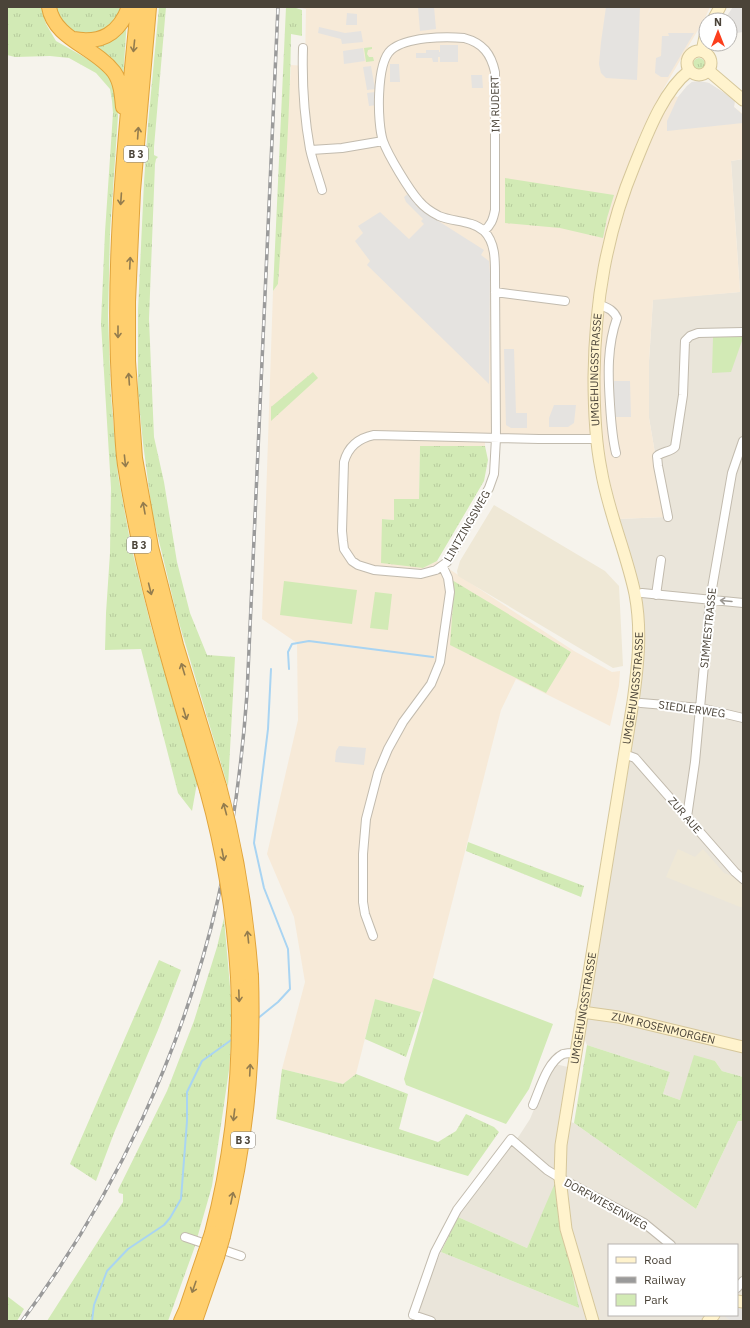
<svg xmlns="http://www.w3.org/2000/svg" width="750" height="1328" font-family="'IBM Plex Sans',sans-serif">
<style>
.residential{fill:#eae5da;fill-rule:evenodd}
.commercial{fill:#f7ead8}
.education{fill:#efe8d6}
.grass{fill:url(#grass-tufts)}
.green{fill:#d2eab5}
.parking{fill:#e5e3e0}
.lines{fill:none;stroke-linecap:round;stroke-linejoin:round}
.stream{stroke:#a9d4f2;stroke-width:2}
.street-casing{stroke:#c2bbae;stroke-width:10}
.secondary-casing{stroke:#d6c79b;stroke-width:13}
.highway-casing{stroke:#e0a43c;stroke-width:16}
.street{stroke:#fff;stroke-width:8}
.secondary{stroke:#fff3cd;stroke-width:11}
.highway{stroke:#ffcf6e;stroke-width:14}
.rail-casing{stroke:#9a9a9a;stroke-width:3.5}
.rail{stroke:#fff;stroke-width:2;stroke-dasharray:6;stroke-linecap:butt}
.highway-bridge-casing{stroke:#e0a43c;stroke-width:16;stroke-linecap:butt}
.highway-bridge{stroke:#ffcf6e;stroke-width:14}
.oneway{stroke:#937c4e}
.oneway2{stroke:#9c9892}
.labels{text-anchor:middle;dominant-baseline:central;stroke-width:4;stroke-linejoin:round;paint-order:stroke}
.shield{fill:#fff;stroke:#817c74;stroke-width:1}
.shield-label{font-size:10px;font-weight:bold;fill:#4b4439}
.street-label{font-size:11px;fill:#4b4439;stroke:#fff}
</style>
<defs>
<pattern id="grass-tufts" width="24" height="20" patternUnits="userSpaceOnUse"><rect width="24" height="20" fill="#d2eab5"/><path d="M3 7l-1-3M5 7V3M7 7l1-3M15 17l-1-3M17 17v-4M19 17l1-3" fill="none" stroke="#b6ca9c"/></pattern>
</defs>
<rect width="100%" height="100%" fill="#f6f3ec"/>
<path class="residential" d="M743,159V1077L722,1071L715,1061L680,1100L663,1094L670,1072L587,1045L583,1036L644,658L645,635L643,610L637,577L618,519L666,517L649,418V361L653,299L740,292L731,161Z
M555,1064L568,1067L559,1119L574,1123L696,1209L738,1121H743V1321H417L427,1285L441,1252L579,1308L556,1184L527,1248L458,1217L519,1136L530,1119L541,1092ZM609,1245H737V1315H609Z"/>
<path class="commercial" d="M297,7H710L705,18L661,93L678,97L687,86L692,82L699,81L709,83L735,100L734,107L743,114V159L731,161L740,292L653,300L649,361V418L666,517L618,519L604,454L601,433L589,434H485V446H420L419,499L394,520L382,519L423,568L437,561L574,651L612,672L620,671L619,686L610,726L516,679L501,710L424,1013L375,999L356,1074L343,1084L282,1069L305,982L294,917L267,854L298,720L297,643L262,619L273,291L278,284L291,65L305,66L306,9Z"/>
<path class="education" d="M494,505L605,571L619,586L623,666L613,668L458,576L457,571L460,561Z
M678,849L695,857L703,849L724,873L732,876L734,874L743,887V907H740L666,877Z"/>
<path class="grass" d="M7,7H41L46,24L56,41L100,66L115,83L118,116L110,233L108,316L111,396L118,475L131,546L151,626L197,783L192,811L178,793L141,649L105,650L106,613L110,553L111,488L101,323L105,232L113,113L112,101L110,89L96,73L69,58L50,56L15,57L7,55Z
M55,7H123L120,17L105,32L83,34L70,30L63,26Z
M159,7H166L154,147V155L158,157L156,159L155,164L149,319L154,437L164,482L177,562L190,613L207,655L235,657L228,787L177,616L152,512L143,443L138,393V310L144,182L148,125Z
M286,7H293L302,10V36L291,34C290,117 284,201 278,284L273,291Z
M127,19L123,79L84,42Z
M372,47V49L368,50L367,54L369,57H373L374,61L366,62L364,48Z
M693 64a6 6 0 1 1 12 0a6 6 0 1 1-12 0Z
M505,178L614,195L607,218L603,238L560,228L505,223Z
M313,372L318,378L271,421V407Z
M420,446H485L488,460L484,481L437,561L423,568L381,563L382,519L394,520V499H419Z
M452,580L571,652L546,693L450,645L454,589Z
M468,842L584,886L581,897L466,851Z
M224,918L233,1021L229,1070L212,1186L194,1249L168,1321H47L123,1202V1194L119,1193L118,1190L167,1091L194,1021L217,947Z
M159,960L181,970L158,1030L114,1133L96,1181L70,1164Z
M375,999L421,1012L406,1057L365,1039Z
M587,1045L670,1072L663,1094L680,1100L694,1055L715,1061L722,1071L743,1077V1121H738L696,1209L574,1123Z
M282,1069L343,1084L356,1074L408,1094L399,1129L438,1142L456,1131L466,1114L494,1127L499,1132L468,1176L276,1119Z
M555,1183L579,1308L441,1252L458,1217L527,1248Z
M7,1296L24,1309L17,1321H7Z"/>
<path class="green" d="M743,335V338L731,372L712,373L713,337Z
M284,581L357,590L352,624L280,615Z
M375,592L392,594L388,630L370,628Z
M433,978L553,1024L529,1089L506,1124L406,1085L404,1079Z"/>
<path class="parking" d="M418,7H434L436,29L420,31Z
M606,7H640L637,80L606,78L601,73L599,64L601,42Z
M733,7H743V32L730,34V20H724Z
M347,13L357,14V25H346Z
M319,27L345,33L361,31L363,42L342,44L341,39L318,33Z
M668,33H694L668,77H661L655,73L656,58L661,56L662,36H669Z
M440,45H458V62H440V57H438V62H433L432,58H416V53H426V50H439V52H440Z
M363,48L365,61L344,64L343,51Z
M399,64L400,82H390V64Z
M371,66L375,89L367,90L363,67Z
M471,75H482L483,88H472Z
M699,81L709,83L735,100L734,107L743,115V123L667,131V121L678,97L687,86L692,82Z
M375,92L377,105L369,106L367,93Z
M409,193L417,207H419L432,217L484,250L481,255L489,261L490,274L489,384L367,265L370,261L355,241L363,233L358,226L380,212L409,239L424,224L421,221L423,219L406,202L404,197Z
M504,349H514L516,413H527V428H511L506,425Z
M614,381H630L631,417H614Z
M554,405H576L574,423L568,427H549V418Z
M339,746L366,748L364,765L335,762L336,751Z
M737,1306L743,1307V1321H731L723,1315H737Z"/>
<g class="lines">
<path class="stream" d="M7,8V7
M289,669L288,652L292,644L309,641L433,657
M257,1019L278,1002L290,989L288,949L264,888L254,843L268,729L271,669
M92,1321L94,1305L107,1271L128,1249L164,1225L170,1218L181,1199L187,1121V1092L202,1061L234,1038"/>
<defs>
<path id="street" d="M303,48C302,81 304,116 310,149C313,163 318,176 322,190
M311,150L342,148L383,141
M484,231C491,225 493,220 495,210V72C491,54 483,43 464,38C445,36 406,37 391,50C376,63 377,123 383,141C388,155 409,190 419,201C424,207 431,212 439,216C453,222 472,220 484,231C496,243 495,262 495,278L496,438L494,474L489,488L447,562L436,570L421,574L374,570L358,565L352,561L344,549L343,541L342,531L344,462C348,447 359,438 374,435L539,439H596
M495,292L565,301
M598,304C607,308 613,309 617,318C607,346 608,375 610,404C611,420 612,437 616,453
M668,517L658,466L657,456C663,451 671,452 675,447L683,395L685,341L690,336L698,333L743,332
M642,593L743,603
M656,595L661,560
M641,703L701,708L743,718
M624,754L635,758L735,872L743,879
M687,817L695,762L710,600L732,473L743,441
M373,936L365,914L363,902V854L366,819L378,773L388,749L403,722L431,684L440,662L450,592L448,578L443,567
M533,1105C540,1089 547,1062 563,1054C567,1053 571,1053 575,1053
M185,1237L241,1256
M737,1288L743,1281
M431,1321L413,1315L435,1252L457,1210L511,1139L547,1170L560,1178L644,1223L671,1245"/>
<g id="secondary">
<path d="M713,20L720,7"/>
<circle cx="699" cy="63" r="12"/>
<path d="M702,51L706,32"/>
<path d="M709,71L743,100"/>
<path id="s1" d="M582,1012L618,1017L743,1047"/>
<path d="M737,1301L743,1302"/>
<path id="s2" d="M593,1321L566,1229L560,1178L561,1145L633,702C638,665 642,631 635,594C626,551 608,512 601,469C595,439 594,408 594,377C595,302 606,234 635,164C647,135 663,91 689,71"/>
<path d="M708,1321L714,1315"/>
</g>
<path id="highway" d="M49,7C54,39 95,47 114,72C121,82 122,95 123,107
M138,7C125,138 111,270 120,401C122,422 122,444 125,465C142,576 175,683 207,790
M149,7L133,191L128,302V361L135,458L151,547L176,645L219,786
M73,39C101,44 119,34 129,7
M212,1233C234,1149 242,1064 238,977
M223,1236C245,1147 254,1067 251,976
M181,1321L186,1310L205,1254
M195,1321L217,1257"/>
</defs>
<use href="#street" class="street-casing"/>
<use href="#secondary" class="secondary-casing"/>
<use href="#highway" class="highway-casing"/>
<use href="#street" class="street"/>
<use href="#secondary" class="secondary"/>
<use href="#highway" class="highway"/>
<defs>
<path id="rail" d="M22,1321C115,1196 183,1051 218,899C233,831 242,763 247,694L278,7"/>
</defs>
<use href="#rail" class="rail-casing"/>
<use href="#rail" class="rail"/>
<defs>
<path id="highway-bridge" d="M219,786C236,849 246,911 251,976
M207,790C224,851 234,913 238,977
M205,1254L212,1233
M217,1257L223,1236"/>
</defs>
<use href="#highway-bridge" class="highway-bridge-casing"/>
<use href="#highway-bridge" class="highway-bridge"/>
</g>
<defs><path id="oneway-shaft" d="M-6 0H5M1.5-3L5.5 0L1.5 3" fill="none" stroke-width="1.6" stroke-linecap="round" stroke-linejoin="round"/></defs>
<g class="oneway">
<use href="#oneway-shaft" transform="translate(134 46) rotate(96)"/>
<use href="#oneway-shaft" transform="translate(138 133) rotate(-86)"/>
<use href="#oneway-shaft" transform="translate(121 199) rotate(94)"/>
<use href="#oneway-shaft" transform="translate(130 263) rotate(-87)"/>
<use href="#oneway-shaft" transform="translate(118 332) rotate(90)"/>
<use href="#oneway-shaft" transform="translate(129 379) rotate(-94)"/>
<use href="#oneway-shaft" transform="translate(125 461) rotate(84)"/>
<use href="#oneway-shaft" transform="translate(144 508) rotate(-100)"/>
<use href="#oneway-shaft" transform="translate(150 589) rotate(76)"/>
<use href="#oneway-shaft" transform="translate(183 669) rotate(-107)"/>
<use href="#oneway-shaft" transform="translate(185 714) rotate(73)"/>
<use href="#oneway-shaft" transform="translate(225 809) rotate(-105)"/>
<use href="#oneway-shaft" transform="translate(223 855) rotate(79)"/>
<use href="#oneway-shaft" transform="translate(248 937) rotate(-96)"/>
<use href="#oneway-shaft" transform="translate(239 996) rotate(88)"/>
<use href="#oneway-shaft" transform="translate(250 1070) rotate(-87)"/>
<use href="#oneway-shaft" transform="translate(234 1115) rotate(97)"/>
<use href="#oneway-shaft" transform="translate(232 1198) rotate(-78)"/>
<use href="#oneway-shaft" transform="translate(194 1287) rotate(109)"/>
</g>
<use class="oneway2" href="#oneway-shaft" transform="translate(726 601) rotate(-175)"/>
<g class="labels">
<g class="shield">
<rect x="124" y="146" width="24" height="16" rx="3"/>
<rect x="127" y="537" width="24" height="16" rx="3"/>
<rect x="231" y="1132" width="24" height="16" rx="3"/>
</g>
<g class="shield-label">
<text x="136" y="154">B 3</text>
<text x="139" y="545">B 3</text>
<text x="243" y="1140">B 3</text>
</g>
<g class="street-label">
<text transform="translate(495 104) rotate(-91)">IM RUDERT</text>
<text stroke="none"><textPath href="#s2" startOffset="967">UMGEHUNGSSTRASSE</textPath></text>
<text transform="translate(467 526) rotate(-60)">LINTZINGSWEG</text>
<text transform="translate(708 628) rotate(-84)">SIMMESTRASSE</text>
<text stroke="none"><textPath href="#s2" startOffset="643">UMGEHUNGSSTRASSE</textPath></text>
<text transform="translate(692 709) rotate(8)">SIEDLERWEG</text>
<text transform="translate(685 815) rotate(49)">ZUR AUE</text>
<text stroke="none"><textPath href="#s2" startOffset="319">UMGEHUNGSSTRASSE</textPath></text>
<text stroke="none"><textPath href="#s1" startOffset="83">ZUM ROSENMORGEN</textPath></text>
<text transform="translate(606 1204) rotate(29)">DORFWIESENWEG</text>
</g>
</g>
<rect width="750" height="1328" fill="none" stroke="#4b4439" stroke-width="16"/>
<rect x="608" y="1244" width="130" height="72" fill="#ffffff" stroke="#b7b4b0"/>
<rect x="616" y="1257" width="20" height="6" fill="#fff3cd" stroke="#b7b4b0"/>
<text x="644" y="1264" font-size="12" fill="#4b4439">Road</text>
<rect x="616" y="1277" width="20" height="6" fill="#9a9a9a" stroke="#b7b4b0"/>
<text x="644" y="1284" font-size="12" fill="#4b4439">Railway</text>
<rect x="616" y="1294" width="20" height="12" fill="#d2eab5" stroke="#b7b4b0"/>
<text x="644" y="1304" font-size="12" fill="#4b4439">Park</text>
<g transform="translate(718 32)"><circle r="19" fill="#ffffff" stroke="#b7b4b0"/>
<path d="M0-3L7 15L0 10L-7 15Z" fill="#fc3f1d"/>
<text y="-6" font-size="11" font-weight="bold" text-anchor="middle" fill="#4b4439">N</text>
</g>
</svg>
